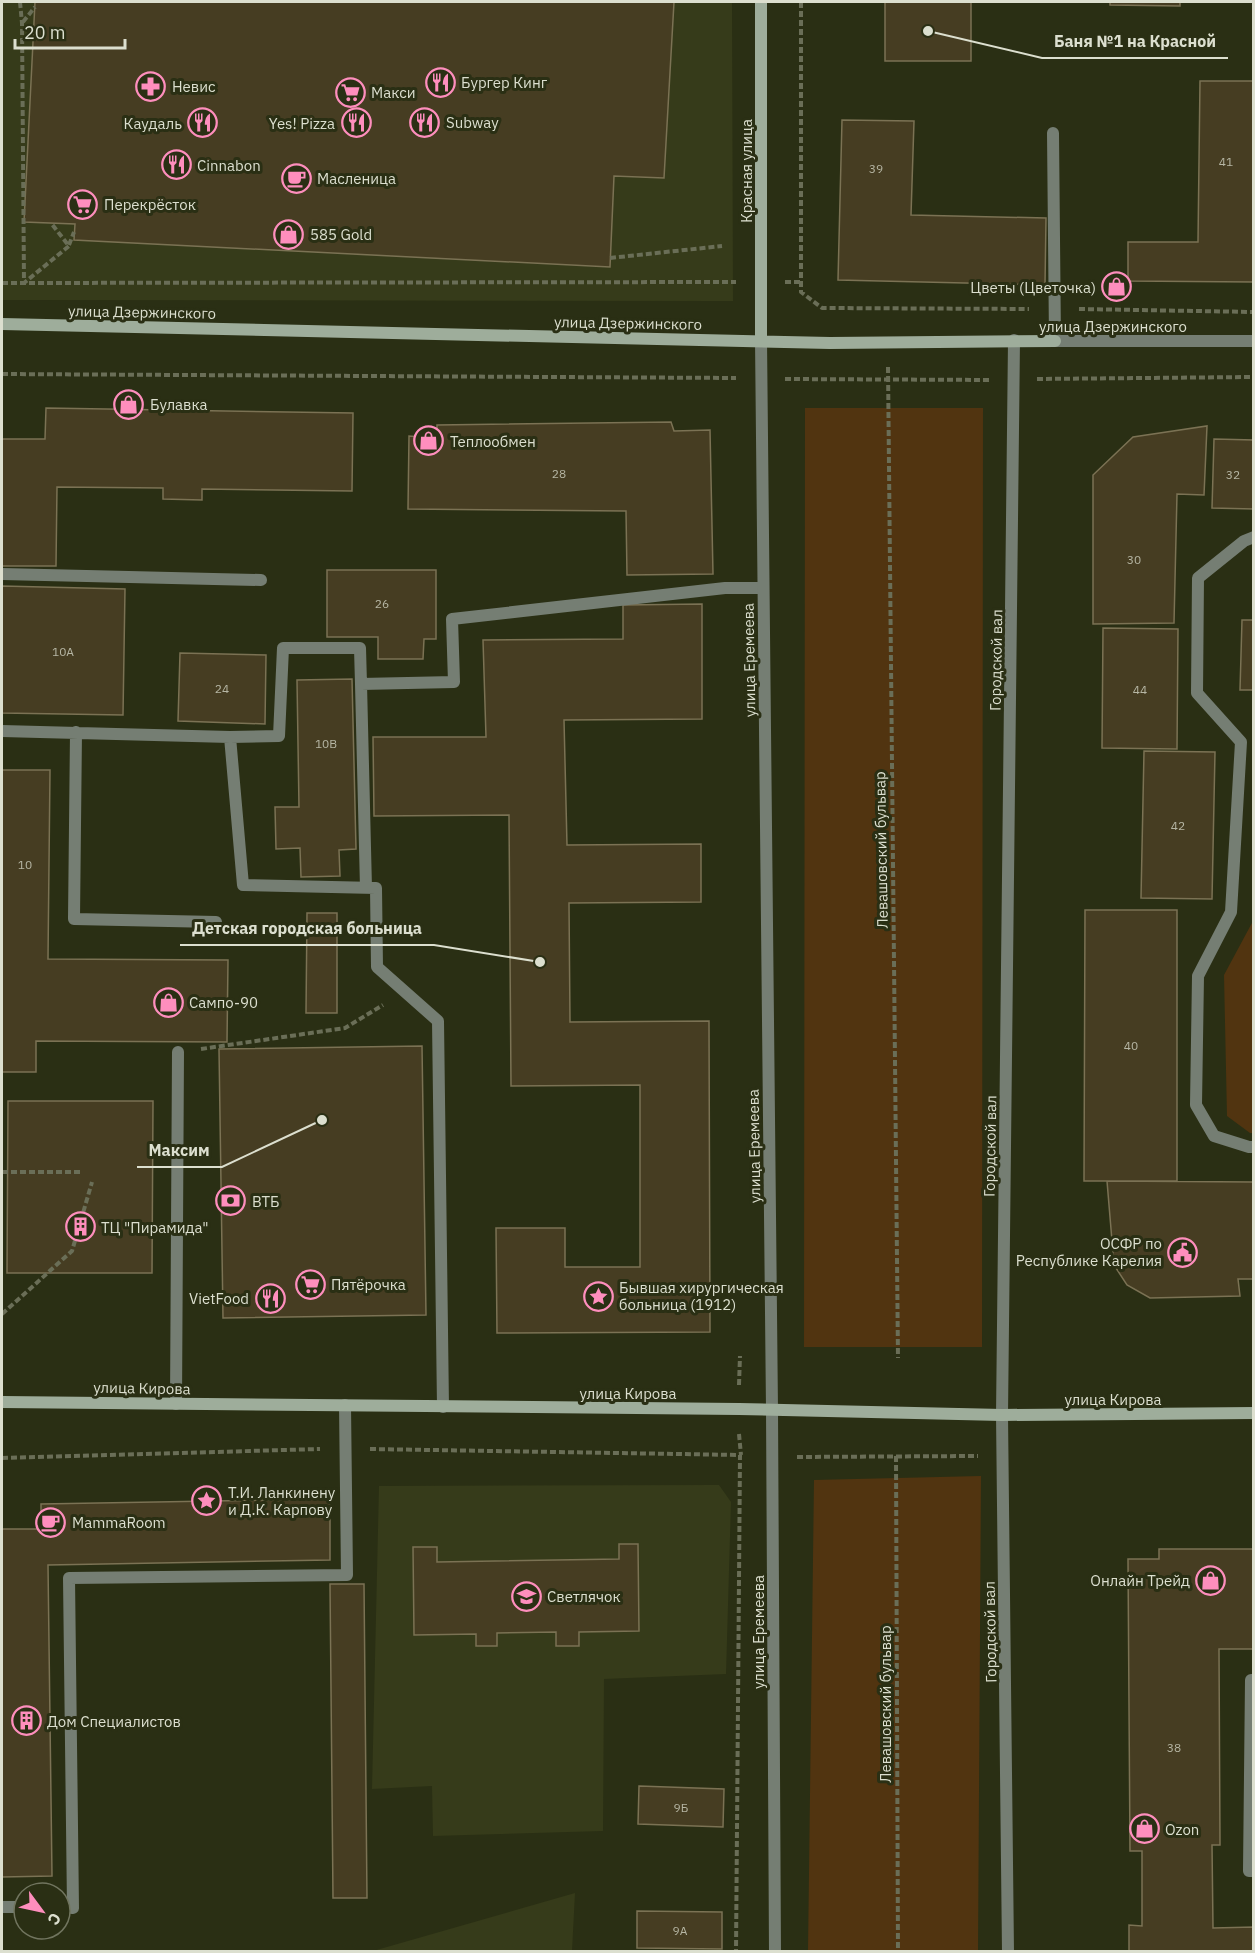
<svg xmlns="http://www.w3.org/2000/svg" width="1255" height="1953" font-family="'IBM Plex Sans',sans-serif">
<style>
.built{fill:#363b1a}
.green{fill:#513410}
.building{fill:#463d22;stroke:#7b7254;stroke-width:1.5}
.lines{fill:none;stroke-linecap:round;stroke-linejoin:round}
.path{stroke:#6a6e57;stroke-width:4;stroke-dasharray:6 3;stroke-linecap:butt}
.lane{stroke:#757e73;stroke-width:12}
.street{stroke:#757e73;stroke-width:12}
.secondary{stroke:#9ead9b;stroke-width:12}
.labels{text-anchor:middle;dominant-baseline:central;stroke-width:6;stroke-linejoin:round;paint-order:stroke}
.number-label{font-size:12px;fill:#b6b6a4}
.poi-label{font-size:15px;fill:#dcdfcf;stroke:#2a2f14;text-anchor:start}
.street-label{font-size:15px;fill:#dcdfcf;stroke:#2a2f14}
.leader{fill:none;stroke:#dcdfcf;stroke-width:2}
.callout-dot{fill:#dcdfcf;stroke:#2a2f14;stroke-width:2}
.callout-label{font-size:16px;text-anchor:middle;font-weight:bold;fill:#dcdfcf;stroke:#2a2f14;stroke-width:6;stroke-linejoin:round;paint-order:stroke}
</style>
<rect width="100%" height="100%" fill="#2a2f14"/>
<path class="built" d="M2,2H732L733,301L2,300Z
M719,1485L731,1502L726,1674L604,1679L603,1831L433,1836L432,1786L372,1789L379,1486Z
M575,1893L572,1951H373Z"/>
<path class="green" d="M805,408H983L982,1347H804Z
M1253,921L1254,1133H1250L1227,1116L1224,975Z
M981,1476L978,1951H808L814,1480Z"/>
<path class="building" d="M35,2H674L664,178L614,176L610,267L74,240L75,224L24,222Z
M885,2H971V61H885Z
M1110,2H1180V6L1110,5Z
M1200,81H1254V282L1128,281V242H1198Z
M842,120L914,121L911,215L1046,218L1045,285L838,280Z
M46,408L353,413L352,491L202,489V500L163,499V488L57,487L56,566H2V439H45Z
M671,422L674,431L710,430L713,574L627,575L626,511L408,509L409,436L437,438V425Z
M1207,426L1204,495L1177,494L1174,623L1093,624V475L1133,437Z
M1214,439L1254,440V509L1212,508Z
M327,570H436V639H424L423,659H378V637H327Z
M2,586L125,589L123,715L2,713Z
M702,604V719L564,720L567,845L701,844V902L569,903L570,1022L709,1021L710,1332L497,1333L496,1228H565V1267H640V1085L511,1086L509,815L374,816L373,737H486L483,640L623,639V605Z
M1242,620H1254V690H1240Z
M1103,628L1178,629L1177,749L1102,748Z
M180,653L266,655L265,724L178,721Z
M352,679L356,849L339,850L340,876L301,877L300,848L276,849L275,807H299L297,680Z
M1144,751L1215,752L1212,899L1141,898Z
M2,770H50L48,959L228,960L227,1042L36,1041V1072H2Z
M1085,910H1177V1181H1084Z
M307,913H337V1013H306Z
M422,1046L426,1315L223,1318L219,1049Z
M8,1101H153L152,1273H7Z
M1107,1181L1254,1182V1279H1238L1240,1296L1150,1298L1127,1285L1114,1265Z
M330,1499V1560L48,1565L52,1876L2,1877V1529H41V1504Z
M619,1544H638L639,1631L579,1632V1646H556V1632L497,1633V1646H476V1634L414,1635L413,1547H437V1562L619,1559Z
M1159,1549H1254V1649H1219L1220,1845H1212L1213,1928L1254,1927V1952H1129V1925L1142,1926V1851H1130L1128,1559H1159Z
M330,1584H364L367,1898H333Z
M639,1786L724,1789L723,1827L638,1824Z
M637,1911L722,1912V1949L637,1948Z"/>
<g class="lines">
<path class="path" d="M20,2L22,23L24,283L69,246L51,223
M801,2V292L822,308L1029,309
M23,22L35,7
M69,245L74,232
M610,258L722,246
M785,282H801
M2,283L736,282
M1079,309L1254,312
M888,367L898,1358
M2,374L736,378
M785,379L991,380
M1037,379L1254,377
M201,1049L345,1028L383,1005
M2,1172H80
M2,1314L72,1251L92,1182
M739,1385L740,1356
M739,1434L741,1455
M370,1449L740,1455L736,1952
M896,1456L898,1952
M797,1457L978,1456
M2,1458L320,1449"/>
<path class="lane" d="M1053,133L1055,341
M1254,537L1244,541L1198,578L1197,693L1241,742L1231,912L1198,976L1196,1105L1214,1136L1249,1147H1254
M2,574L261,580
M361,684L366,888
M2,731L230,737L243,885L376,888L377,967L438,1021L443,1407
M76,732L74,919L216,922
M230,737L279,736L283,648H360L361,684L454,682L452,619L725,588H763
M176,1404L178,1052
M1254,1680H1251L1249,1871H1254
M2,1907H24
M60,1907L73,1908L69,1578L347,1575L345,1405"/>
<path class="street" d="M761,340L772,1410L775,1952
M1055,341H1254
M1008,1952L1002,1415L1014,340"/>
<path class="secondary" d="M2,324L830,343L1055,341
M761,340V2
M2,1402L739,1409L1002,1415L1254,1413"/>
</g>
<defs>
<symbol id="restaurant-ring" viewBox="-11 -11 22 22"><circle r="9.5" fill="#2a2f14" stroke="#fe8ebd" stroke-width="1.5"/><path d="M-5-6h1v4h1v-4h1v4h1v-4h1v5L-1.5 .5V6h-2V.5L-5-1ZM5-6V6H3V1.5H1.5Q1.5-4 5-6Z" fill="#fe8ebd"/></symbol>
<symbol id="pharmacy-ring" viewBox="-11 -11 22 22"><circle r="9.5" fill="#2a2f14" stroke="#fe8ebd" stroke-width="1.5"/><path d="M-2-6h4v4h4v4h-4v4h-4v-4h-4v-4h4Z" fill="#fe8ebd"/></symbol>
<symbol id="supermarket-ring" viewBox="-11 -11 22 22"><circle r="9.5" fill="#2a2f14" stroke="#fe8ebd" stroke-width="1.5"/><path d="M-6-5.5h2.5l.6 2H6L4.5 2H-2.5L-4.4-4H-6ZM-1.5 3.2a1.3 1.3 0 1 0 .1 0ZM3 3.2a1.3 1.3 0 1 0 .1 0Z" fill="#fe8ebd"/></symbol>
<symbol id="cafe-ring" viewBox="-11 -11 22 22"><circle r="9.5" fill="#2a2f14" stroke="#fe8ebd" stroke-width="1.5"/><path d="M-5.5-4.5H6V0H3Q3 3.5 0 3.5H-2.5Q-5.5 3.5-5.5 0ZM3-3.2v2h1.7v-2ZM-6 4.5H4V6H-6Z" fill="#fe8ebd"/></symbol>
<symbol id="shop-ring" viewBox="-11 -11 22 22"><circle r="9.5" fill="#2a2f14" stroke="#fe8ebd" stroke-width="1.5"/><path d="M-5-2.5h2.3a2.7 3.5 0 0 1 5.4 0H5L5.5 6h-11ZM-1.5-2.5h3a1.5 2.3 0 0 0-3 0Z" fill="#fe8ebd"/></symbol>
<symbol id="bank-ring" viewBox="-11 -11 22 22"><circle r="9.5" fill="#2a2f14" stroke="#fe8ebd" stroke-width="1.5"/><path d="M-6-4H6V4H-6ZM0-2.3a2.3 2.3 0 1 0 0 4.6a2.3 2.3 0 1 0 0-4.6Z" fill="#fe8ebd"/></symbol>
<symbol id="building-ring" viewBox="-11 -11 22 22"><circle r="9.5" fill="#2a2f14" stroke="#fe8ebd" stroke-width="1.5"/><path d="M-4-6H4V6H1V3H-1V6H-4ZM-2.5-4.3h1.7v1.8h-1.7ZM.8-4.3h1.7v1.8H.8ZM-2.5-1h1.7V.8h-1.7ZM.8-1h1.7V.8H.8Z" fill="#fe8ebd"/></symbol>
<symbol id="civic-ring" viewBox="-11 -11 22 22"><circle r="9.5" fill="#2a2f14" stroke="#fe8ebd" stroke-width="1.5"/><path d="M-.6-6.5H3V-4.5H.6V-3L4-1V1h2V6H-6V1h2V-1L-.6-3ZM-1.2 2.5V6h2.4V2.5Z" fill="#fe8ebd"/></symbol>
<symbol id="sight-ring" viewBox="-11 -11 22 22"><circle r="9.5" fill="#2a2f14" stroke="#fe8ebd" stroke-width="1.5"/><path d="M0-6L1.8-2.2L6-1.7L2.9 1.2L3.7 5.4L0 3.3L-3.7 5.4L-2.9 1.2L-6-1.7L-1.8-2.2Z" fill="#fe8ebd"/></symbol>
<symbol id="school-ring" viewBox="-11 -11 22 22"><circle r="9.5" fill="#2a2f14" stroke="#fe8ebd" stroke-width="1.5"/><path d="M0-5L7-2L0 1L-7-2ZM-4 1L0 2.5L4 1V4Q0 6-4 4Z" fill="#fe8ebd"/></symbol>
</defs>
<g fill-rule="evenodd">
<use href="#restaurant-ring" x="424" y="66" width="33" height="33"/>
<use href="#pharmacy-ring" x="134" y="70" width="33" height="33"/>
<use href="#supermarket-ring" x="334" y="76" width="33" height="33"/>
<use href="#restaurant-ring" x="408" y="106" width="33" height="33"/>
<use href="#restaurant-ring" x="186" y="106" width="33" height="33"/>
<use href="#restaurant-ring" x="340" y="106" width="33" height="33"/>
<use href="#restaurant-ring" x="160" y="148" width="33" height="33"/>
<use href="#cafe-ring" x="280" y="162" width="33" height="33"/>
<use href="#supermarket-ring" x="66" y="188" width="33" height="33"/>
<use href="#shop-ring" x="272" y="218" width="33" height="33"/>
<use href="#shop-ring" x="1100" y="270" width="33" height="33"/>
<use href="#shop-ring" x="112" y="388" width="33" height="33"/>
<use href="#shop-ring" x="412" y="424" width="33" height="33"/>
<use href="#shop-ring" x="152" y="986" width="33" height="33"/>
<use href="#bank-ring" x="214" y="1184" width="33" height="33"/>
<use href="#building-ring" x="64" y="1210" width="33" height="33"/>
<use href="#civic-ring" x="1166" y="1236" width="33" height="33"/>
<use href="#supermarket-ring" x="294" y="1268" width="33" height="33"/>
<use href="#sight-ring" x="582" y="1280" width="33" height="33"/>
<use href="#restaurant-ring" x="254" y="1282" width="33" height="33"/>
<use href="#sight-ring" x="190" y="1484" width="33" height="33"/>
<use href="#cafe-ring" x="34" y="1506" width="33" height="33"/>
<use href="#shop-ring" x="1194" y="1564" width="33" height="33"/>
<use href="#school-ring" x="510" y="1580" width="33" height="33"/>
<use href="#building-ring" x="10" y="1704" width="33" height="33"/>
<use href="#shop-ring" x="1128" y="1812" width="33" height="33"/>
</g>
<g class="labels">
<g class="number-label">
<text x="1226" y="161">41</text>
<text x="876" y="168">39</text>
<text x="559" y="473">28</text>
<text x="1233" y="474">32</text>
<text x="1134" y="559">30</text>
<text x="382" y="603">26</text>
<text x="63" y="651">10А</text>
<text x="222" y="688">24</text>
<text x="1140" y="689">44</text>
<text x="326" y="743">10В</text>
<text x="1178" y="825">42</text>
<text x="25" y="864">10</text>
<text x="1131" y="1045">40</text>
<text x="1174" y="1747">38</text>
<text x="681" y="1807">9Б</text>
<text x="680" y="1930">9А</text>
</g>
<g class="poi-label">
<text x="461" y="82">Бургер Кинг</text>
<text x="172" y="86">Невис</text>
<text x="371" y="92">Макси</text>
<text x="446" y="122">Subway</text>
<text x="182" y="123" text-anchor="end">Каудаль</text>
<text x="335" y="123" text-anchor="end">Yes! Pizza</text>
<text x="197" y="165">Cinnabon</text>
<text x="317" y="178">Масленица</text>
<text x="104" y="204">Перекрёсток</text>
<text x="310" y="234">585 Gold</text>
<text x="1096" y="287" text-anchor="end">Цветы (Цветочка)</text>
<text x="150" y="404">Булавка</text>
<text x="450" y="441">Теплообмен</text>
<text x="189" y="1002">Сампо-90</text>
<text x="252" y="1201">ВТБ</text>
<text x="101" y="1227">ТЦ "Пирамида"</text>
<text x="1162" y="1243" text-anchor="end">ОСФР по<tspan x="1162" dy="17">Республике Карелия</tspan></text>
<text x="331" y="1284">Пятёрочка</text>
<text x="619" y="1287">Бывшая хирургическая<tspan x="619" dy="17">больница (1912)</tspan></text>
<text x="249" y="1298" text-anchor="end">VietFood</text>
<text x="228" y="1492">Т.И. Ланкинену<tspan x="228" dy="17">и Д.К. Карпову</tspan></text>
<text x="72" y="1522">MammaRoom</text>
<text x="1190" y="1580" text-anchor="end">Онлайн Трейд</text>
<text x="547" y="1596">Светлячок</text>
<text x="47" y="1721">Дом Специалистов</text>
<text x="1165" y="1829">Ozon</text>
</g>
<g class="street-label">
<text transform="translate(746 171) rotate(-90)">Красная улица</text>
<text transform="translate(142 312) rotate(1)">улица Дзержинского</text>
<text transform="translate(628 323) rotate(1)">улица Дзержинского</text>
<text x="1113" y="326">улица Дзержинского</text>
<text transform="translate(749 660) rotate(-91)">улица Еремеева</text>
<text transform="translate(996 660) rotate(-89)">Городской вал</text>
<text transform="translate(881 850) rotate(-91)">Левашовский бульвар</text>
<text transform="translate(754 1146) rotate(-91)">улица Еремеева</text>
<text transform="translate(990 1146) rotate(-89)">Городской вал</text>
<text transform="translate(142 1388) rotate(1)">улица Кирова</text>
<text x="628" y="1393">улица Кирова</text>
<text x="1113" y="1399">улица Кирова</text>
<text transform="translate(758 1632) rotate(-90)">улица Еремеева</text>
<text transform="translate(990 1632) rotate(-91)">Городской вал</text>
<text transform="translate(885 1704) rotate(-90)">Левашовский бульвар</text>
</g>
</g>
<path class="leader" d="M928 31L1042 58H1228M540 962L434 945H180M322 1120L222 1167H137"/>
<g class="callout-dot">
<circle cx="928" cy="31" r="6"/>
<circle cx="540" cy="962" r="6"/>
<circle cx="322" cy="1120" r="6"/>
</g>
<g class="callout-label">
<text x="1135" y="47">Баня №1 на Красной</text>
<text x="307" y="934">Детская городская больница</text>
<text x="179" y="1156">Максим</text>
</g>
<rect width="1255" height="1953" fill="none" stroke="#dcdfcf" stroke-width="6"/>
<g transform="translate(42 1911) rotate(123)"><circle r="28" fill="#2a2f14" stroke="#71755f" stroke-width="1.5"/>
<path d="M0-4.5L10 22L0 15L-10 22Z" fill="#fe8ebd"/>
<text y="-9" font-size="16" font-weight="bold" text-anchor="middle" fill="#dcdfcf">С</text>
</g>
<path d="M15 39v9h110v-9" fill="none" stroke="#dcdfcf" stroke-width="3"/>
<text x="24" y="39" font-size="18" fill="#dcdfcf" stroke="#2a2f14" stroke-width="4.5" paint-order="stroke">20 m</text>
</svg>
